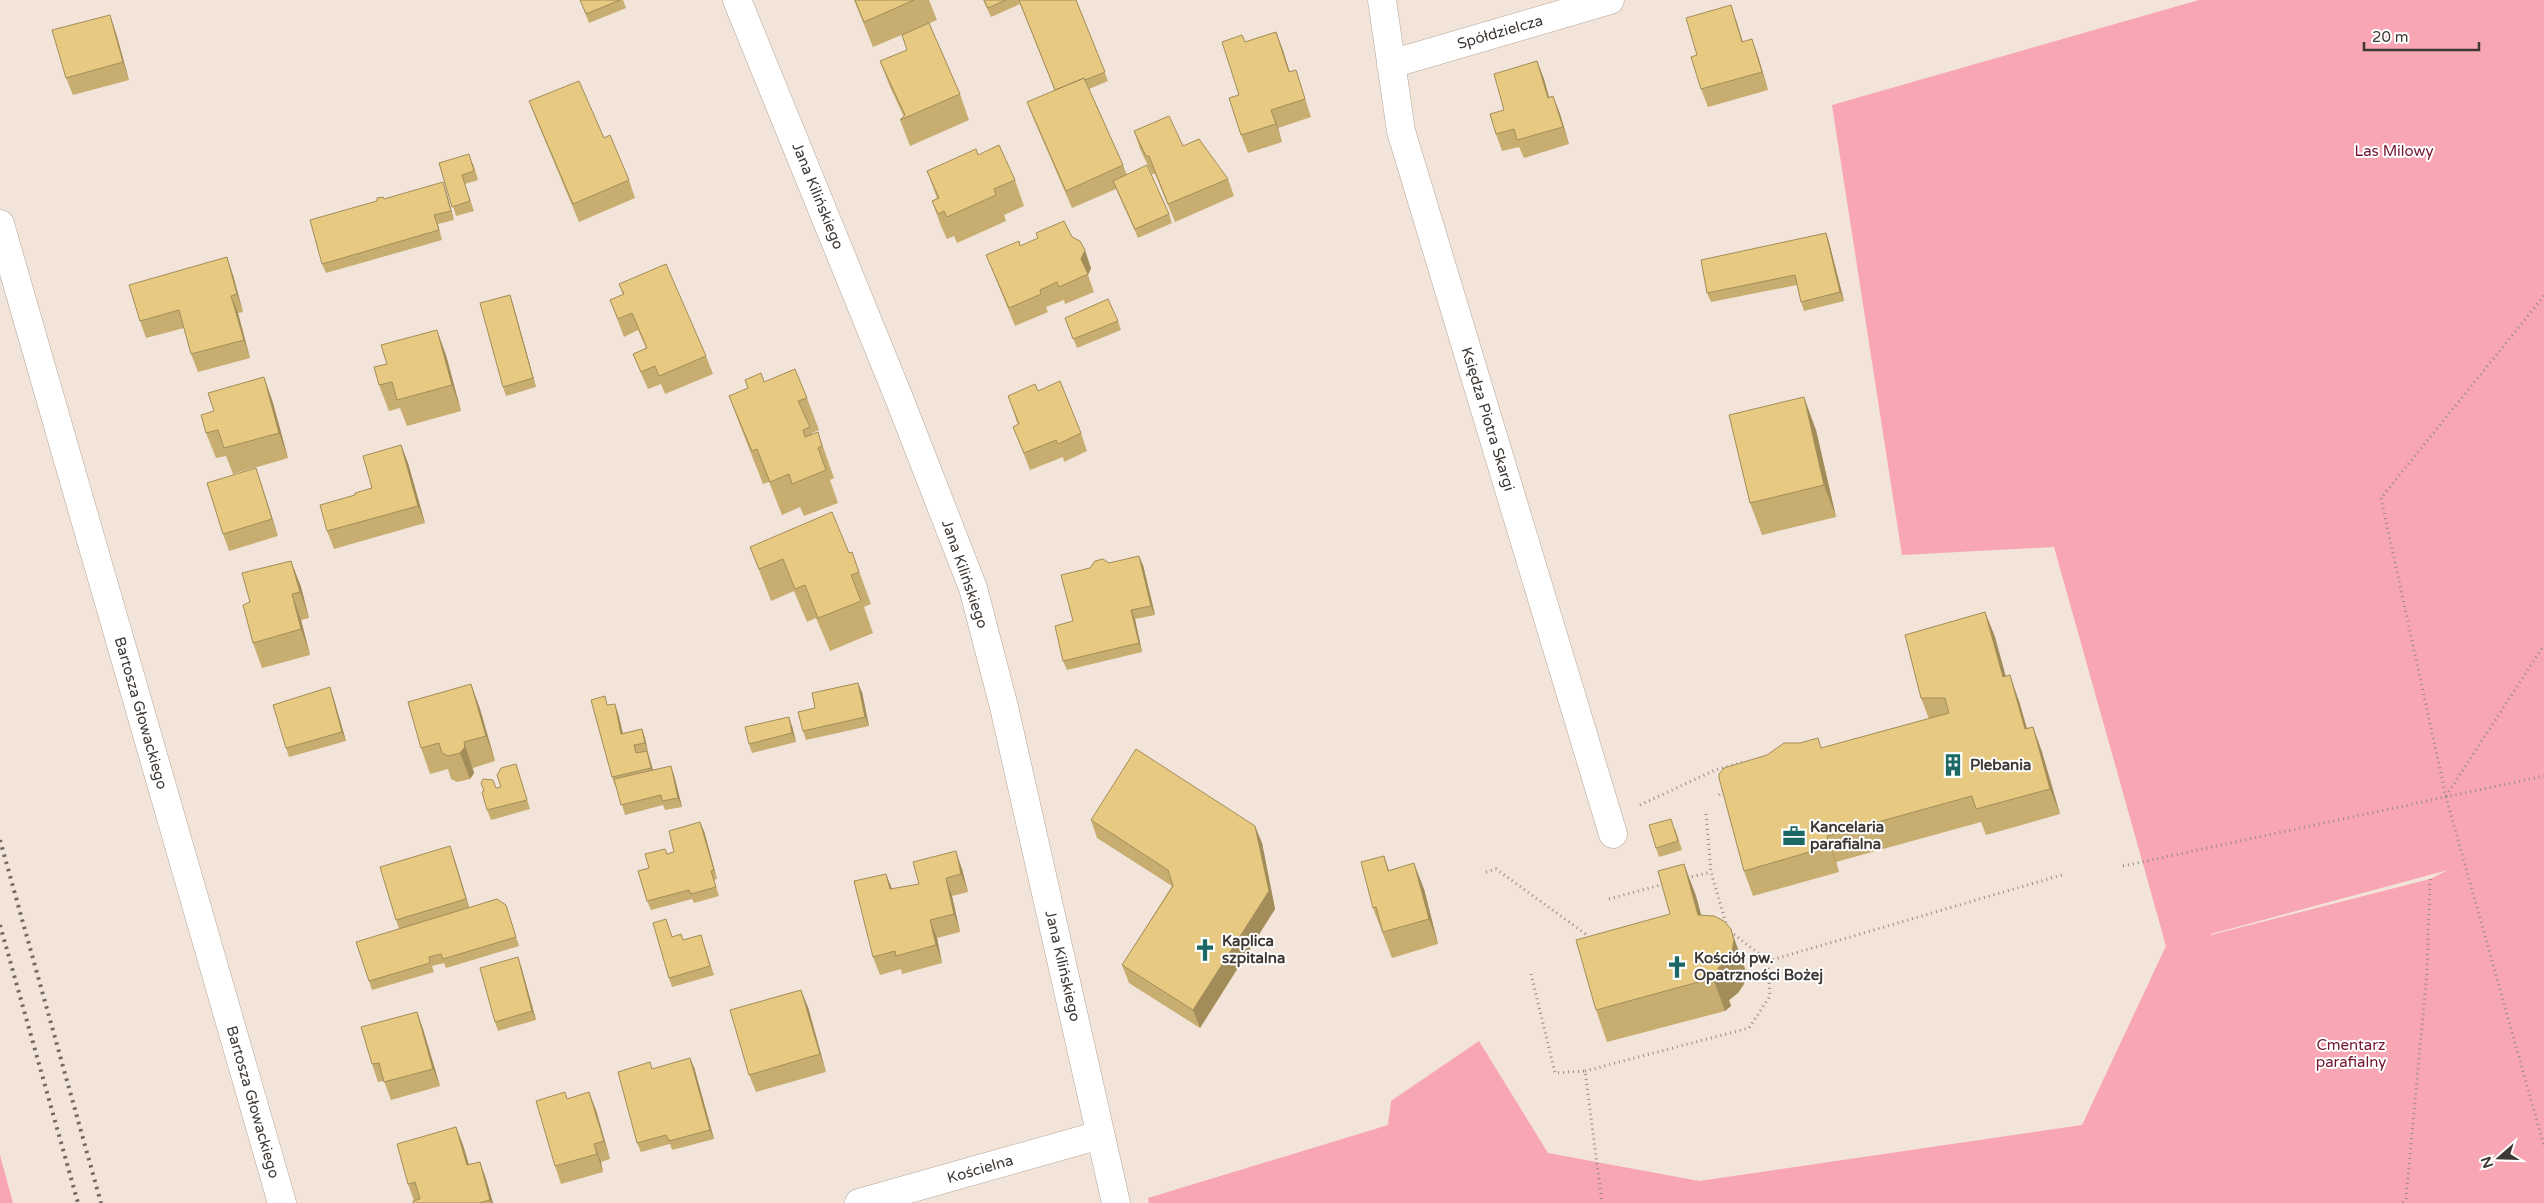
<svg xmlns="http://www.w3.org/2000/svg" width="2544" height="1203" font-family="'Varela Round',sans-serif">
<style>
.green{fill:#f8a6b3;fill-rule:evenodd}
.lines{fill:none;stroke-linecap:round;stroke-linejoin:round}
.minor-casing{stroke:#b2a59a;stroke-width:29}
.path{stroke:#958b84;stroke-width:3;stroke-dasharray:1 4;stroke-linecap:butt}
.minor{stroke:#fff;stroke-width:28}
.rail{stroke:#726963;stroke-width:4;stroke-dasharray:2.5 5;stroke-linecap:butt}
.wall{fill:#c7ad6f}
.shaded-wall{fill:#a28d5a}
.building{fill:#e7c981;stroke:#a28d5a}
.labels{text-anchor:middle;dominant-baseline:central;stroke-width:4;stroke-linejoin:round;paint-order:stroke}
.street-label{font-size:15px;fill:#3e3834;stroke:#fff}
.park-label{font-size:15px;fill:#721530;stroke:#fff}
.poi-label{font-size:15px;font-weight:bold;fill:#3e3834;stroke:#fff;text-anchor:start}
</style>
<rect width="100%" height="100%" fill="#f2e4d8"/>
<path class="green" d="M2199,0H2544V1203H1149L1148,1198L1388,1125L1391,1101L1479,1041L1548,1153L1699,1181L2082,1125L2166,946L2054,547L1902,555L1832,105ZM2448,870L2430,879L2211,935V934Z
M0,1155L13,1203H0Z"/>
<g class="lines">
<defs>
<path id="minor" d="M737,0L899,398L973,588L1004,707L1116,1203
M1382,0L1401,131L1613,834
M1391,64L1610,0
M0,224L282,1203
M859,1203L1100,1135"/>
</defs>
<use href="#minor" class="minor-casing"/>
<path class="path" d="M2544,296L2381,498L2446,797L2544,1146
M1719,795L1725,789
M2446,796L2544,645
M1640,805L1715,770L1744,762L1746,764
M1706,814L1711,872L1727,927
M2123,866L2544,776
M1486,872L1496,869L1587,935
M1687,878L1711,872
M1609,899L1664,884
M1768,961L2065,874
M1531,974L1555,1073L1585,1071L1602,1203
M1585,1071L1749,1028L1770,996L1768,961L1731,932
M2403,1203L2406,1198L2427,972L2430,879"/>
<use href="#minor" class="minor"/>
<path class="rail" d="M0,840L101,1203
M0,925L78,1203"/>
</g>
<path class="wall" d="M580,0H623L626,8L589,23Z
M854,0H929L937,20L873,47Z
M983,0H1076L1108,81L1089,89L1123,165L1127,175L1169,214L1172,223L1138,238L1116,189L1072,208L1034,120L1027,102L1055,91L1020,4L991,17Z
M1731,5L1737,23L1743,42L1758,56L1768,90L1708,107L1701,89L1697,55Z
M1276,32L1290,72L1296,70L1311,117L1278,128L1282,142L1248,153L1241,135L1239,95L1245,42Z
M116,33L129,80L73,95L66,78Z
M880,61L960,94L969,120L910,146L900,120L904,117L890,87Z
M1537,61L1544,79L1549,97L1553,96L1560,114L1569,144L1524,158L1519,147L1502,151L1496,134L1504,110Z
M529,101L604,138L629,180L635,198L579,222L536,119Z
M1134,131L1183,146L1228,179L1234,196L1175,222L1155,174H1152L1140,149Z
M978,155L1015,180L1024,206L1004,215L1006,221L957,243L954,236L947,239L941,226L932,201L937,198L927,171Z
M439,163H473L478,180L465,184L474,211L456,216Z
M446,191L454,220L438,224L442,240L326,273L322,264L384,199Z
M1826,233L1829,242L1844,301L1804,311L1801,302L1797,285L1711,302L1707,293Z
M1072,237L1091,268L1088,275L1094,292L1065,304L1064,300L1046,307L1048,312L1015,326L993,272L986,255L1020,246Z
M233,275L243,312L238,313L250,358L198,372L191,354L184,328L146,338L140,321Z
M619,284L706,356L713,374L665,394L661,384L648,389L640,371L633,354L646,348L638,330L624,337L610,300L623,295Z
M513,304L536,387L506,396L503,387Z
M1065,318L1118,321L1121,330L1077,348Z
M446,355L461,411L407,426L400,408L389,411L379,385Z
M264,377L273,403L288,458L233,474L226,456L216,458L206,433L214,411Z
M764,382L807,398L819,430L812,433V435L818,432L834,478L830,480L838,503L804,516L800,507L782,515L769,482L763,484L741,428L729,396Z
M1038,391L1081,433L1087,451L1064,462L1063,457L1030,470L1013,427L1018,425L1008,396Z
M1816,430L1836,517L1762,535L1750,503Z
M401,445L408,463L425,523L334,549L327,531L355,495L372,488Z
M262,486L278,536L229,551L223,534Z
M750,547L849,553L852,552L871,604L864,607L873,633L830,651L816,618L807,622L794,591L771,601Z
M291,561L301,587L309,618L301,620L310,655L262,668L253,643L250,602Z
M1109,563L1143,565L1155,615L1135,619L1142,652L1067,670L1063,661L1073,621Z
M1985,612L1995,637L2005,676L2019,701L2027,728L2033,727L2042,752L2060,814L1986,835L1981,822L1836,862L1839,872L1753,896L1744,871L1767,755L1800,743L1821,748L1929,719L1921,698Z
M471,684L480,709L495,761L473,768L474,773L470,779L457,782L451,779L448,769L430,774L421,748Z
M862,692L869,726L806,740L803,731L815,708Z
M333,696L346,741L289,757L286,748Z
M608,705L618,713L623,733L642,729L645,738L648,752L653,770L674,775L682,807L665,810L663,805L625,815L616,785L615,786L612,777Z
M792,726L796,742L752,753L749,744Z
M516,764L530,809L491,820L487,810L501,787Z
M1091,820L1255,826L1262,843L1275,909L1200,1028L1129,983L1122,965L1172,886L1097,838Z
M1675,828L1682,850L1659,857L1656,848Z
M704,831L717,879L714,880L719,896L694,903L692,899L651,910L647,901L649,868L667,854L674,852Z
M450,846L456,864L469,908L509,914L519,946L446,968L444,963L432,966L434,972L372,990L369,981L399,929L396,920Z
M1384,856L1389,870L1424,889L1438,944L1392,958L1373,908Z
M1684,864L1696,896L1701,915L1743,962L1746,972L1744,984L1738,993L1729,1000L1731,1006L1725,1011L1607,1042L1596,1010L1670,914Z
M962,869L968,892L952,896L960,932L937,938L942,963L902,974L901,969L880,975L873,957L892,889L919,884Z
M681,934L683,940L701,935L714,975L672,987L669,978L672,937Z
M521,966L536,1020L498,1031L495,1022Z
M808,1007L826,1072L756,1092L749,1075Z
M417,1012L423,1029L440,1086L391,1100L384,1081L378,1082L372,1064Z
M694,1067L714,1139L672,1150L670,1144L641,1152L637,1143L653,1069Z
M567,1099L596,1110L610,1159L601,1162L603,1172L561,1184L555,1166Z
M456,1127L463,1145L469,1164L480,1162L486,1179L493,1203H413L414,1201L408,1184Z"/>
<path class="shaded-wall" d="M1731,5L1737,23L1748,60L1742,42Z
M110,15L116,33L129,80L123,62Z
M1276,32L1283,50L1295,90L1289,72Z
M1752,39L1758,56L1768,90L1762,72Z
M1537,61L1544,79L1554,116L1548,98Z
M1553,96L1560,114L1569,144L1563,127Z
M1271,110L1278,128L1282,142L1276,124Z
M443,182L446,191L454,220L451,211Z
M1826,233L1829,242L1844,301L1840,292Z
M1085,250L1091,268L1088,275L1081,259Z
M227,257L233,275L243,312L237,294Z
M510,295L513,304L536,387L533,378Z
M231,296L238,313L250,358L244,340Z
M437,330L446,355L461,411L452,385Z
M264,377L273,403L288,458L279,433Z
M1804,397L1816,430L1836,517L1824,485Z
M401,445L408,463L425,523L418,506Z
M256,468L262,486L278,536L272,519Z
M1139,556L1143,565L1155,615L1151,606Z
M291,561L301,587L309,618L300,592Z
M292,594L301,620L310,655L301,629Z
M1131,610L1135,619L1142,652L1139,643Z
M1985,612L1995,637L2013,702L2003,677Z
M2010,675L2019,701L2034,754L2025,729Z
M858,683L862,692L869,726L865,717Z
M471,684L480,709L495,761L486,736Z
M330,687L333,696L346,741L342,732Z
M615,704L618,713L625,743L621,734Z
M789,717L792,726L796,742L792,733Z
M2033,727L2042,752L2060,814L2050,789Z
M642,729L645,738L648,752L645,743Z
M464,742L474,773L470,779L460,753Z
M647,751L650,760L655,777L651,768Z
M671,766L674,775L682,807L678,798Z
M700,822L704,831L717,879L714,870Z
M1255,826L1262,843L1275,909L1200,1028L1193,1010Z
M1827,836L1836,862L1839,872L1830,846Z
M450,846L456,864L472,916L466,899Z
M956,851L962,869L968,892L961,874Z
M1414,863L1424,889L1438,944L1429,919Z
M1684,864L1696,896L1710,947L1698,915Z
M886,874L893,891L890,889Z
M946,878L952,896L960,932L954,914Z
M930,920L937,938L942,963L936,945Z
M1731,929L1746,972L1744,984L1738,993L1729,1000L1731,1006L1725,1011L1713,978Z
M518,957L521,966L536,1020L532,1011Z
M801,990L808,1007L826,1072L820,1054Z
M417,1012L423,1029L440,1086L433,1069Z
M690,1058L694,1067L714,1139L710,1130Z
M589,1092L596,1110L610,1159L604,1141Z
M456,1127L463,1145L474,1183L467,1165Z
M594,1144L601,1162L603,1172L597,1154Z
M480,1162L486,1179L493,1203H491L490,1200Z"/>
<path class="building" d="M580,0H620L586,14Z
M855,0H914L864,22Z
M984,0H1006L988,8Z
M1019,0H1076L1105,72L1085,80L1084,78L1055,90Z
M1731,5L1742,42L1752,39L1762,72L1701,89L1691,57L1697,55L1686,18Z
M110,15L123,62L66,78L52,30Z
M929,23L960,94L900,120L905,115L880,61L907,50L902,35Z
M1276,32L1289,72L1296,70L1305,99L1271,110L1276,124L1241,135L1229,98L1239,95L1222,42L1242,35L1245,42Z
M1537,61L1548,98L1553,96L1563,127L1517,140L1514,129L1496,134L1490,114L1504,110L1494,74Z
M1084,78L1123,165L1066,191L1027,102Z
M579,81L604,138L610,135L629,180L573,204L529,101Z
M1169,116L1183,146L1199,139L1228,179L1168,204L1149,156H1146L1134,131Z
M999,145L1015,180L994,189L996,195L947,217L944,211L938,214L932,201L939,198L927,171L976,149L978,155Z
M469,154L474,171L462,175L470,201L452,207L439,163Z
M1147,165L1169,214L1135,229L1113,181Z
M443,182L451,211L434,215L439,230L322,264L310,220L377,201V198L383,197L384,199Z
M1064,221L1072,237L1080,241L1085,250L1081,259L1088,274L1059,287L1057,282L1040,290L1041,294L1009,308L986,255L1019,241L1020,246L1038,238L1036,233Z
M1826,233L1840,292L1801,302L1795,275L1707,293L1701,260Z
M227,257L237,294L231,296L244,340L191,354L179,310L140,321L129,285Z
M666,264L706,356L659,376L655,366L641,372L633,354L647,348L632,313L618,319L610,300L624,294L619,284Z
M510,295L533,378L503,387L480,303Z
M1108,299L1118,321L1073,339L1065,318Z
M437,330L452,385L397,400L392,382L379,385L374,367L387,364L381,345Z
M795,369L807,398L798,401L810,427L803,430L805,437L818,432L822,446L818,448L826,470L792,484L789,474L770,482L757,449L752,451L729,396L748,388L745,380L761,373L764,382Z
M264,377L279,433L224,448L218,430L206,433L201,415L214,411L208,393Z
M1060,381L1081,433L1058,444L1056,440L1024,453L1013,427L1019,424L1008,396L1035,384L1038,391Z
M1804,397L1824,485L1750,503L1729,415Z
M401,445L418,506L327,531L320,505L355,495V493L372,488L363,456Z
M256,468L272,519L223,534L207,483Z
M832,512L849,553L852,552L859,572L851,575L861,601L818,618L805,585L795,589L783,559L759,569L750,547Z
M1139,556L1151,606L1131,610L1139,643L1063,661L1055,626L1073,621L1061,575L1090,568L1095,561L1103,559L1109,563Z
M291,561L300,592L292,594L301,629L253,643L243,605L250,602L242,573Z
M1985,612L2003,677L2010,675L2025,729L2033,727L2050,789L1976,809L1972,796L1827,836L1830,846L1744,871L1719,778V774L1724,768L1767,755L1784,743H1800L1818,738L1821,748L1949,713L1945,698H1921L1905,635Z
M858,683L865,717L803,731L798,712L815,708L812,693Z
M471,684L486,736L464,742L465,747L460,753L448,756L442,753L439,743L421,748L408,702Z
M330,687L342,732L286,748L273,705Z
M605,696L607,705L615,704L621,734L642,729L645,743L634,745L636,753L647,751L651,768L612,777L591,700Z
M789,717L792,733L749,744L745,727Z
M1136,749L1255,826L1269,891L1193,1010L1122,965L1173,886L1168,870L1091,820Z
M516,764L527,800L487,810L482,792L484,791L481,783L483,779L493,780L496,788L501,787L497,775L501,768Z
M671,766L678,798L662,801L661,795L621,805L614,779Z
M1671,819L1678,841L1656,848L1649,825Z
M700,822L714,870L711,871L716,887L691,894L689,890L647,901L638,871L649,868L645,854L665,849L667,854L674,852L669,831Z
M450,846L466,899L396,920L380,867Z
M956,851L961,874L946,878L954,914L930,920L936,945L896,956L895,951L873,957L854,881L886,874L890,889L919,884L913,862Z
M1384,856L1388,871L1414,863L1429,919L1383,932L1376,907L1373,908L1361,862Z
M1684,864L1698,915L1714,916L1724,921L1731,929L1734,940L1732,951L1727,961L1718,968L1719,973L1713,978L1596,1010L1576,940L1670,914L1658,871Z
M497,899L506,905L516,937L443,959L441,954L429,957L430,963L369,981L356,942Z
M666,919L672,937L681,934L683,940L701,935L710,966L669,978L653,923Z
M518,957L532,1011L495,1022L480,968Z
M801,990L820,1054L749,1075L730,1010Z
M417,1012L433,1069L384,1082L379,1063L372,1064L361,1027Z
M690,1058L710,1130L669,1141L666,1135L637,1143L618,1072L650,1062L652,1069Z
M565,1092L567,1099L589,1092L604,1141L594,1144L597,1154L555,1166L536,1101Z
M456,1127L467,1165L480,1162L490,1200L479,1203H413V1201L420,1199L415,1182L408,1184L397,1144Z"/>
<defs>
<symbol id="building-bare" viewBox="-9 -9 18 18"><path d="M-4-6H4V6H1V3H-1V6H-4ZM-2.5-4.3h1.7v1.8h-1.7ZM.8-4.3h1.7v1.8H.8ZM-2.5-1h1.7V.8h-1.7ZM.8-1h1.7V.8H.8Z" fill="#1b6866" stroke="#fff" stroke-width="2.5" paint-order="stroke"/></symbol>
<symbol id="office-bare" viewBox="-9 -9 18 18"><path d="M-6-3h4V-5.5h4V-3h4V5H-6ZM-1-4.5V-3h2v-1.5ZM-6 0V1H6V0Z" fill="#1b6866" stroke="#fff" stroke-width="2.5" paint-order="stroke"/></symbol>
<symbol id="church-bare" viewBox="-9 -9 18 18"><path d="M-1.2-6h2.4v3.5h3.3v2.4h-3.3V6h-2.4V-.1h-3.3v-2.4h3.3Z" fill="#1b6866" stroke="#fff" stroke-width="2.5" paint-order="stroke"/></symbol>
</defs>
<g fill-rule="evenodd">
<use href="#building-bare" x="1937" y="749" width="32" height="32"/>
<use href="#office-bare" x="1778" y="820" width="32" height="32"/>
<use href="#church-bare" x="1189" y="934" width="32" height="32"/>
<use href="#church-bare" x="1661" y="951" width="32" height="32"/>
</g>
<g class="labels">
<g class="street-label">
<text transform="translate(1500 32) rotate(-16)">Spółdzielcza</text>
<text transform="translate(818 196) rotate(68)">Jana Kilińskiego</text>
<text transform="translate(1488 419) rotate(73)">Księdza Piotra Skargi</text>
<text transform="translate(965 574) rotate(71)">Jana Kilińskiego</text>
<text transform="translate(141 713) rotate(74)">Bartosza Głowackiego</text>
<text transform="translate(1063 966) rotate(77)">Jana Kilińskiego</text>
<text transform="translate(253 1102) rotate(74)">Bartosza Głowackiego</text>
<text transform="translate(980 1169) rotate(-16)">Kościelna</text>
</g>
<g class="park-label">
<text x="2394" y="151">Las Milowy</text>
<text x="2351" y="1045">Cmentarz<tspan x="2351" dy="17">parafialny</tspan></text>
</g>
<g class="poi-label">
<text x="1970" y="765">Plebania</text>
<text x="1810" y="827">Kancelaria<tspan x="1810" dy="17">parafialna</tspan></text>
<text x="1222" y="941">Kaplica<tspan x="1222" dy="17">szpitalna</tspan></text>
<text x="1694" y="958">Kościół pw.<tspan x="1694" dy="17">Opatrzności Bożej</tspan></text>
</g>
</g>
<g transform="translate(2499 1158) rotate(250)" stroke="#ffffff" stroke-width="4" paint-order="stroke">
<path d="M0-4L9 19L0 12L-9 19Z" fill="#3e3834"/>
<text y="-8" font-size="14" font-weight="bold" text-anchor="middle" fill="#3e3834">N</text>
</g>
<path d="M2364 42v8h115v-8" fill="none" stroke="#3e3834" stroke-width="2.5"/>
<text x="2372" y="42" font-size="15" fill="#3e3834" stroke="#ffffff" stroke-width="4" paint-order="stroke">20 m</text>
</svg>
